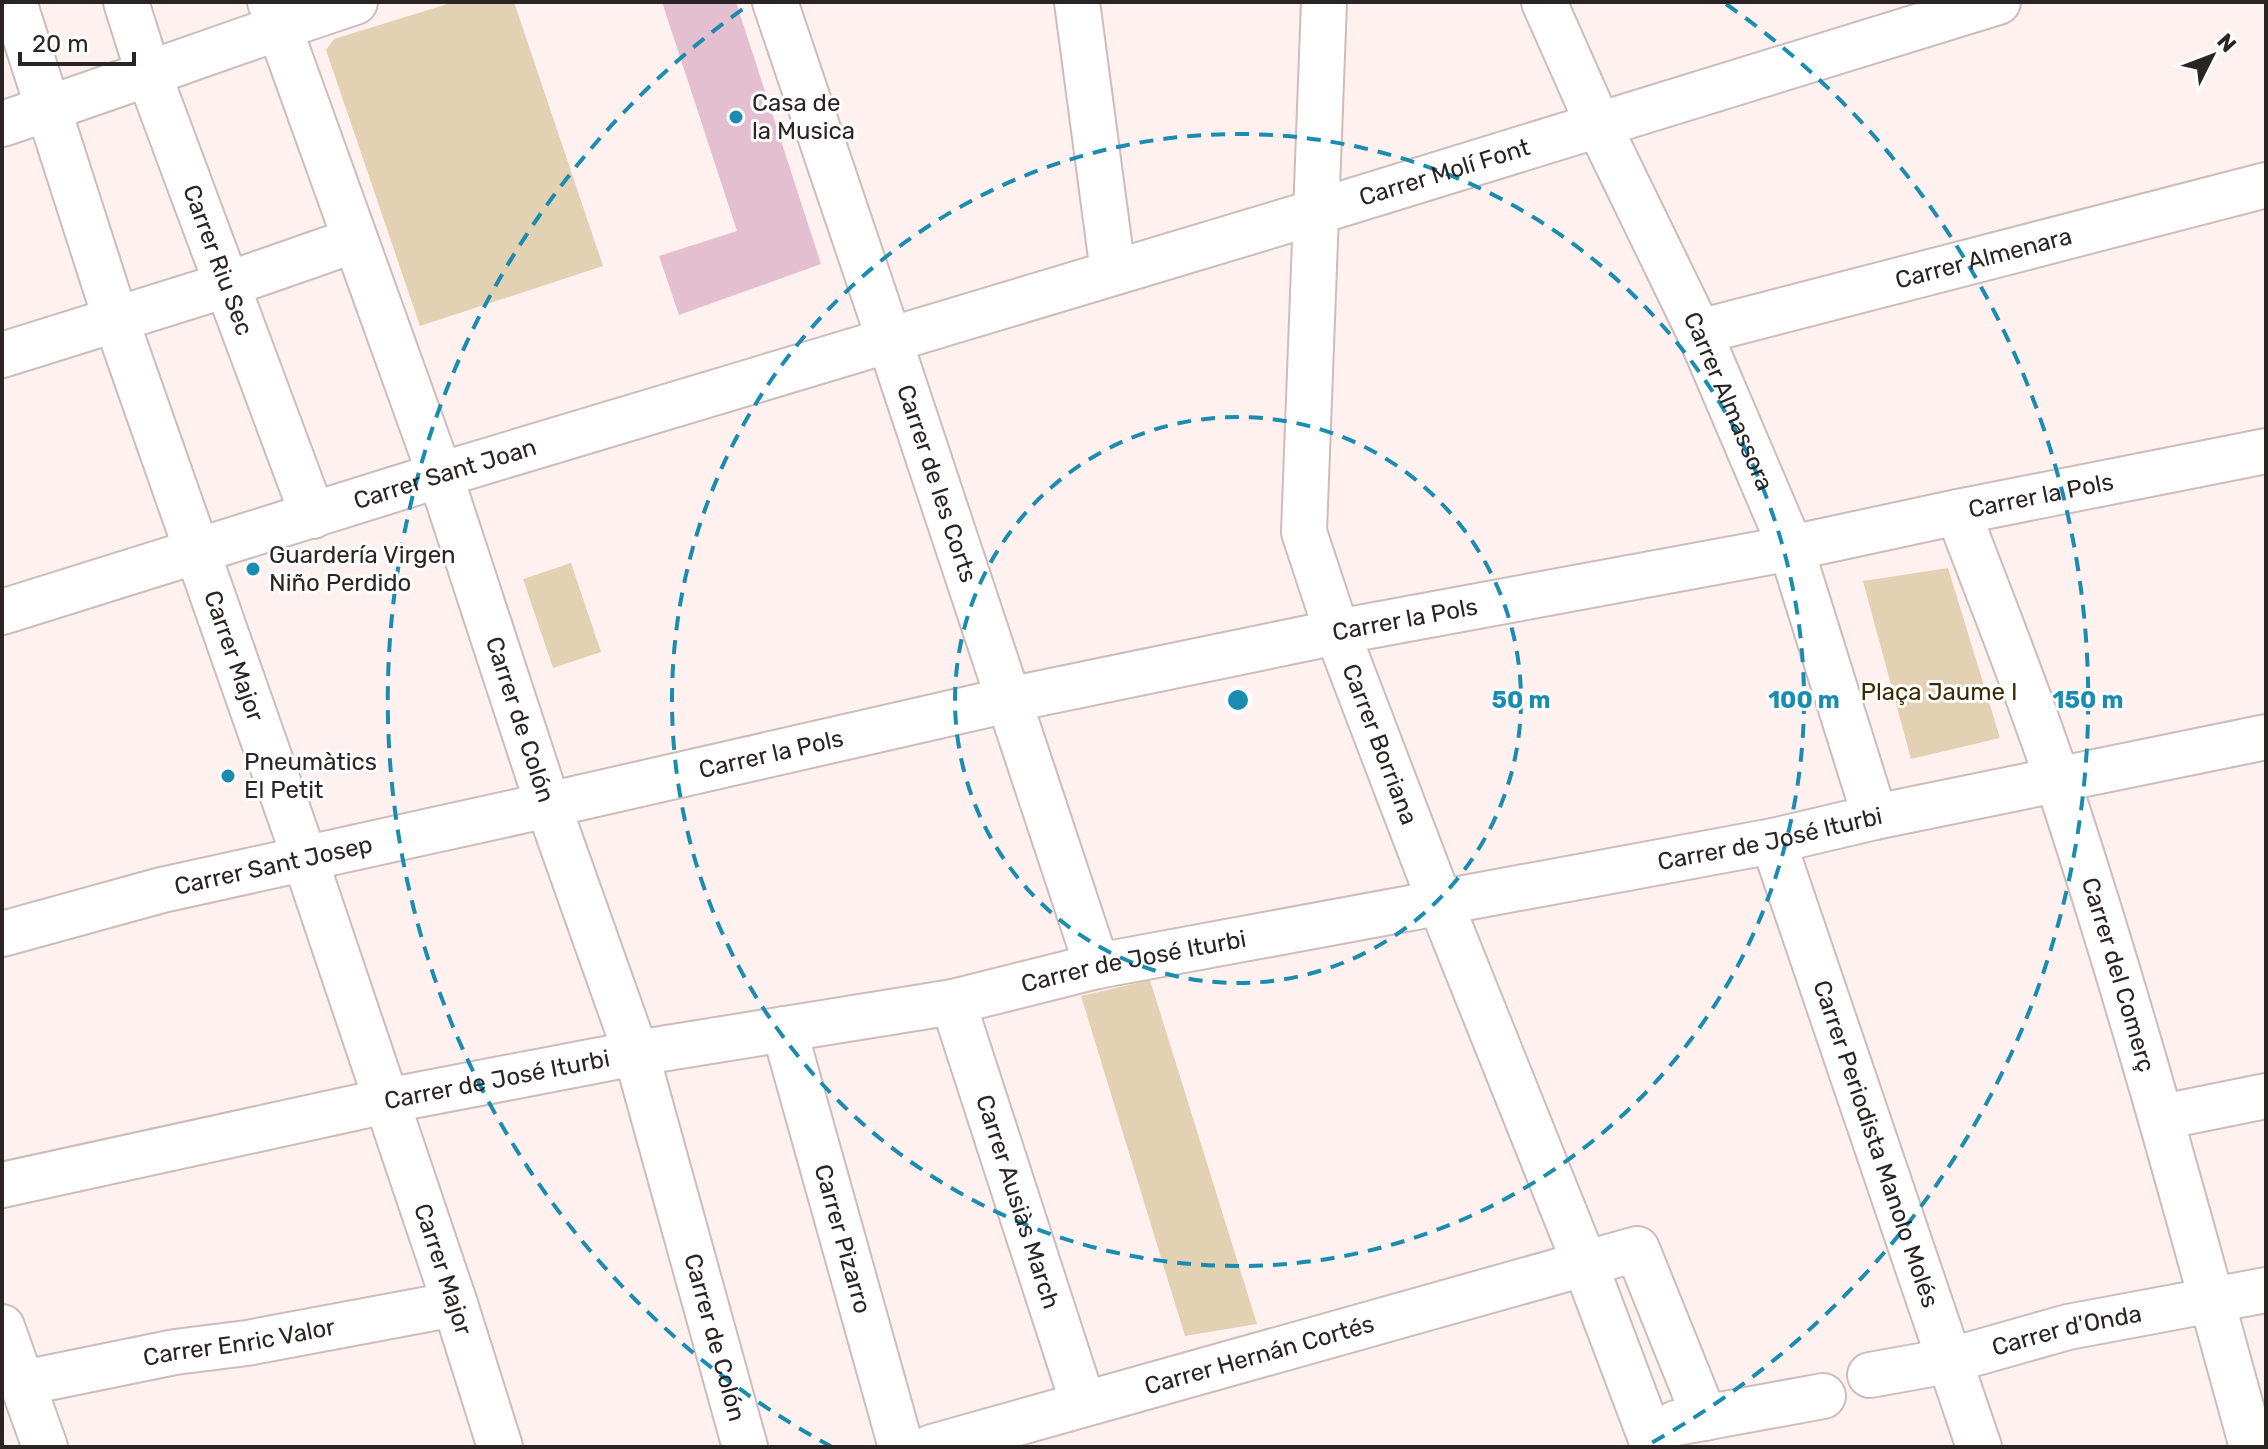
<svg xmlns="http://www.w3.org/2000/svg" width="2268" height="1449" font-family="Rubik,sans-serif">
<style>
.green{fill:#e2d1b2}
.building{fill:#e4bfd0}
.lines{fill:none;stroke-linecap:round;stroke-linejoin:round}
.minor-casing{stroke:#cdbcbc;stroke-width:48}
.minor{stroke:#fff;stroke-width:44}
.ring{fill:none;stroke:#198cb0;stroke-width:4;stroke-dasharray:14 10}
.poi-dot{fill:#198cb0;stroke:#fff;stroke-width:3}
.labels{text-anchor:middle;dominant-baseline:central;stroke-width:6;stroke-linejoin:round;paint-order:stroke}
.poi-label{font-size:24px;fill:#2b2424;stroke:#fff;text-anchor:start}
.street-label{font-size:24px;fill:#2b2424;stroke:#fff}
.park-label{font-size:24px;fill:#3c2a00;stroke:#fff}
.centre{fill:#198cb0;stroke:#fff;stroke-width:4}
.ring-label{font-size:24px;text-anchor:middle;font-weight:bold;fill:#198cb0;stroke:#fff;stroke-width:6;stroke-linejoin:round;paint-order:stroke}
</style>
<rect width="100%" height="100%" fill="#fff1f0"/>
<path class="green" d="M454,2H514L603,266L420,326L326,50L334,39Z
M571,563L601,652L553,668L523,579Z
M1948,568L2000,738L1911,759L1863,581Z
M1150,980L1257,1324L1185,1336L1081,996Z"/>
<path class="building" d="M662,2H736L821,264L679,315L659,256L737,231Z"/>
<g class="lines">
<defs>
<g id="minor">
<path id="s1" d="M14,2L116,320L305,859L455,1304L500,1447"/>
<path id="s2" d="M126,2L149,75L313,516"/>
<path id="s3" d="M270,2L440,475L548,805L636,1053L745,1447"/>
<path id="s4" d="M775,2L889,339L1097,966"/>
<path d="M1077,2L1113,272"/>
<path id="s5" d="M1324,2L1304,532L1337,632L1440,902L1585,1264L1654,1447"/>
<path id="s6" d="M1544,2L1598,124L1699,332L1791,548L1875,817"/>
<path d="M2,124C120,85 237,41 355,2"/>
<path id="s7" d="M1699,332L2266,185"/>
<path d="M2,355L226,285L355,240"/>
<path id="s8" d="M1958,512C1992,603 2029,693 2059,785C2131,1003 2191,1225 2252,1447"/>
<path id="s9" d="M2,612L440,475L1316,212L1998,2"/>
<path id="s10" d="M1773,841L1979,1447"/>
<path id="s11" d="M2,934L162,890L548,805L1008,700L1337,632L1791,548L1958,512L2266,451"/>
<path id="s12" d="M953,1002L1083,1403"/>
<path id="s13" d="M784,1029L901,1447"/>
<path d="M2162,1117L2266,1096"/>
<path id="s14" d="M2,1185L386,1101L636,1053L953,1002L1097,966L1773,841L1875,817L2266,737"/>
<path d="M2,1327L45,1447"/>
<path id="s15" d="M1870,1375L1948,1361L2068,1327L2266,1290"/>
<path id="s16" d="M23,1383L175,1352L247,1343L455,1304"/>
<path d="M1676,1423L1823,1396"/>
<path id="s17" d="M932,1447L1637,1249L1705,1418"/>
</g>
</defs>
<use href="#minor" class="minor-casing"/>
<use href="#minor" class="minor"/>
</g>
<g class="ring">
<circle cx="1238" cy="700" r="283"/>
<circle cx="1238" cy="700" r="566"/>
<path d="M832 1447A850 850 0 0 1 750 4M1726 4A850 850 0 0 1 1644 1447"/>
</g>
<g class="poi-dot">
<circle cx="736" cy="117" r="8"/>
<circle cx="253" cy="569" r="8"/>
<circle cx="228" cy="776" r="8"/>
</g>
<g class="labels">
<g class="poi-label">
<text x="752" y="103">Casa de<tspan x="752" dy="28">la Musica</tspan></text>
<text x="269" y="555">Guardería Virgen<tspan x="269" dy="28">Niño Perdido</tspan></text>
<text x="244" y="762">Pneumàtics<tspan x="244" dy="28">El Petit</tspan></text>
</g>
<g class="street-label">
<text stroke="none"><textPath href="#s9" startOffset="1508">Carrer Molí Font</textPath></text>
<text stroke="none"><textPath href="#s7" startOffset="294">Carrer Almenara</textPath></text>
<text stroke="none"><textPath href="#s2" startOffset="274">Carrer Riu Sec</textPath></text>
<text stroke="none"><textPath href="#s6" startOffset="440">Carrer Almassora</textPath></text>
<text stroke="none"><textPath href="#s9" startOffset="464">Carrer Sant Joan</textPath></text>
<text stroke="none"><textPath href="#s4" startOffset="508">Carrer de les Corts</textPath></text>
<text stroke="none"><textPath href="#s11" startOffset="2086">Carrer la Pols</textPath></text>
<text stroke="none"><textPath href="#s11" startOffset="1438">Carrer la Pols</textPath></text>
<text stroke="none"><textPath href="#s1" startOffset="690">Carrer Major</textPath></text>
<text stroke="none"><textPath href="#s3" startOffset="760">Carrer de Colón</textPath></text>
<text stroke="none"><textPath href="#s5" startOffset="756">Carrer Borriana</textPath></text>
<text stroke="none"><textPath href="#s11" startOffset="790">Carrer la Pols</textPath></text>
<text stroke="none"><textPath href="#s14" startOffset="1802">Carrer de José Iturbi</textPath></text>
<text stroke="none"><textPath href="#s11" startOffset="280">Carrer Sant Josep</textPath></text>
<text stroke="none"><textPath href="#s14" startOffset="1154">Carrer de José Iturbi</textPath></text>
<text stroke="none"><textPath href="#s8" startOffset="490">Carrer del Comerç</textPath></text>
<text stroke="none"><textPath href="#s14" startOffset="506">Carrer de José Iturbi</textPath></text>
<text stroke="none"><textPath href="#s10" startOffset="320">Carrer Periodista Manolo Molés</textPath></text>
<text stroke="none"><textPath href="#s12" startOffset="210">Carrer Ausiàs March</textPath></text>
<text stroke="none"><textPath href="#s13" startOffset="218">Carrer Pizarro</textPath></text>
<text stroke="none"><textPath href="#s1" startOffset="1338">Carrer Major</textPath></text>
<text stroke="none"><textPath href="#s15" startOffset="202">Carrer d'Onda</textPath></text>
<text stroke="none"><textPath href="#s3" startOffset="1408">Carrer de Colón</textPath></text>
<text stroke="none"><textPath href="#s16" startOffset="220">Carrer Enric Valor</textPath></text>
<text stroke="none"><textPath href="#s17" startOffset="340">Carrer Hernán Cortés</textPath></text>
</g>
<g class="park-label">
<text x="1939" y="692">Plaça Jaume I</text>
</g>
</g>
<circle cx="1238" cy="700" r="12" class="centre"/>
<g class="ring-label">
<text x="1521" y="708">50 m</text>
<text x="1804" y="708">100 m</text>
<text x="2088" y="708">150 m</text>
</g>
<rect width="2268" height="1449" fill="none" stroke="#2b2424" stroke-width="8"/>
<g transform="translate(2212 56) rotate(48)" stroke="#ffffff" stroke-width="6" paint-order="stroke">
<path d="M0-6L14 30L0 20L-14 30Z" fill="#2b2424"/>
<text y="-12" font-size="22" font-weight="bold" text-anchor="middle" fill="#2b2424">N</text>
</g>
<path d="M20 52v12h114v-12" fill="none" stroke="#2b2424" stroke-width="4"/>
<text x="32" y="52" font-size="24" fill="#2b2424" stroke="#ffffff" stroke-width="6" paint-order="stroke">20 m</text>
</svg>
